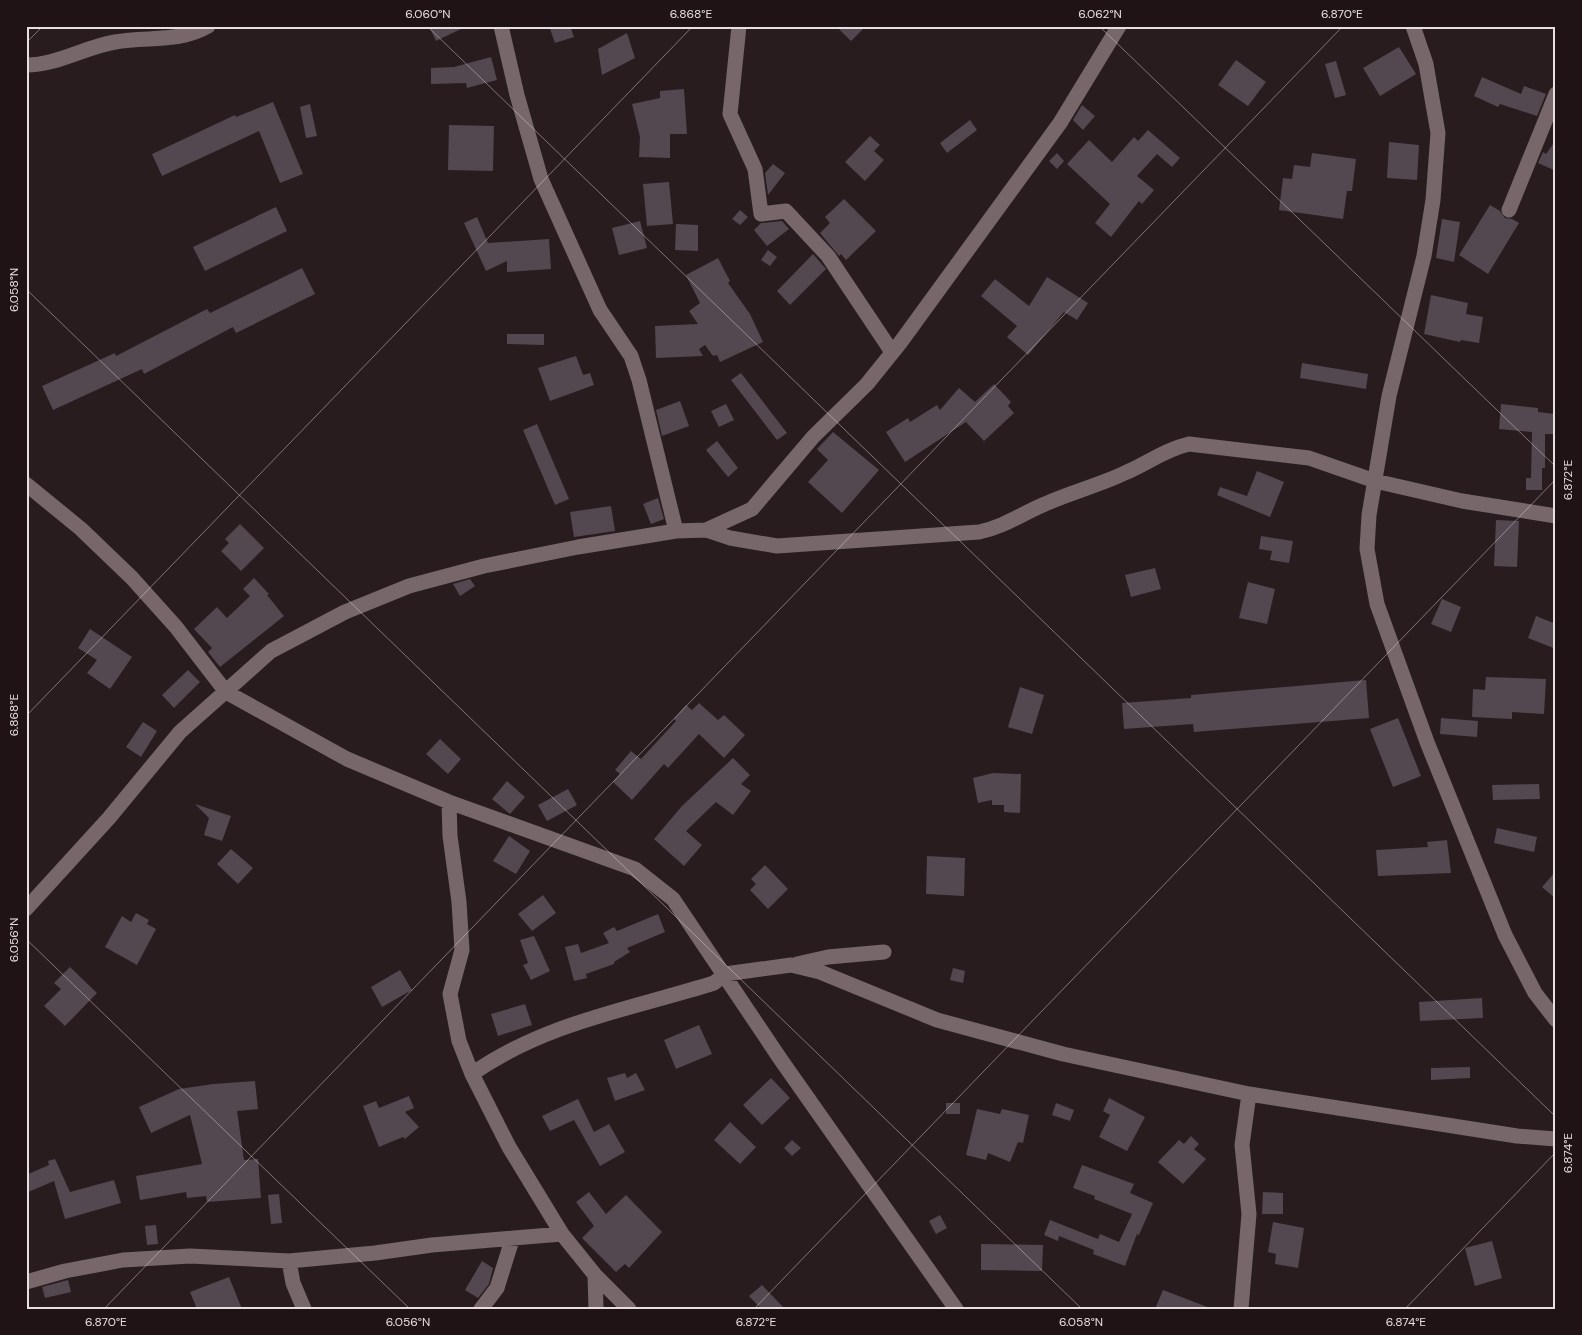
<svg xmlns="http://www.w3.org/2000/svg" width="1582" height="1335" font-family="'DM Sans',sans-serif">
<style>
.building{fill:#534750}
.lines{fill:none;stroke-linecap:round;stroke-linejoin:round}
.minor{stroke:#77676b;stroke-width:15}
.ticks{fill:none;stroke:#e8dfe1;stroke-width:1;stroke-opacity:0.45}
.neatline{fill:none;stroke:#e8dfe1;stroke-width:2}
.ticks-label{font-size:12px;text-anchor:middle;fill:#e8dfe1}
</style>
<rect width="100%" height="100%" fill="#291c1f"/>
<path class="building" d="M429,26H467L436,41Z
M549,26H570L574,37L555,43Z
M836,26H866L851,41Z
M627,33L635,58L602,75L598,49Z
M1399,47L1416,74L1380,96L1363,68Z
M491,57L497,80L467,88L466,83L431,84V68L454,67Z
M1236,60L1266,82L1248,106L1218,85Z
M1336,61L1346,95L1335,98L1325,64Z
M1482,77L1521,94L1524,86L1546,94L1537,116L1500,104L1498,107L1474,96Z
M684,89L687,134H670V158L639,157L640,137L632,104L660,98V91Z
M273,102L303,174L280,183L259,131L162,176L152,154L235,115L236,117Z
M310,104L317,136L306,138L300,107Z
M1082,105L1095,116L1083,130L1073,120Z
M970,120L977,130L947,153L940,143Z
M449,125L494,126L493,171L448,170Z
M1148,130L1180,158L1172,167L1157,154L1137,176L1154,190L1142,204L1139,201L1111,237L1095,223L1110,204L1067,164L1089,140L1112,162L1134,137L1138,141Z
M870,136L880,145L874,151L884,160L865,181L845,162Z
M1556,140V171L1538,163L1543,152L1546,154Z
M1389,142L1419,145L1417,180L1387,178Z
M1057,153L1064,161L1057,169L1049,161Z
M1312,153L1356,159L1352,191H1347L1343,219L1279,210L1283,178L1292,179L1294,165L1310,167Z
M773,164L785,173L768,195L765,173Z
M669,182L673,224L647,226L643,184Z
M844,199L876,231L846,260L841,254L839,256L820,233L830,223L825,217Z
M1490,205L1500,211L1505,218L1512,219L1519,223L1488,274L1459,255Z
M276,207L287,231L205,271L193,247Z
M740,210L748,217L740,225L732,219Z
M477,217L488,243L549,239L551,269L507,272V261L486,271L464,223Z
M1442,219L1460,222L1454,262L1436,258Z
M640,221L647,248L619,255L612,228Z
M782,221L789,229L767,246L754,230L761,223Z
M676,224L698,225V251L675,250Z
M768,250L777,257L770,266L761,260Z
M813,254L826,269L790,305L777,291Z
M718,258L730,281L728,283L750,314L763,342L720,362L717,355L713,356L705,345L699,349L703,356L656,358L655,326L698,324L689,311L700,303L686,275Z
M302,268L315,294L236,333L233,327L144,374L142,369L53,410L42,386L115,353L116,356L207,309L210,313Z
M1047,277L1088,303L1077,320L1064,312L1028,355L1007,337L1017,326L981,296L995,279L1029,306Z
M1431,295L1468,303L1466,314L1483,317L1479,343L1461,340L1460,342L1424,334Z
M507,334H544V345L507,344Z
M576,356L583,375L590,373L594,385L550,401L538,368Z
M1302,363L1368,374L1366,389L1300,378Z
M741,373L787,433L777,440L731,380Z
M994,384L1011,402L1008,406L1014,413L984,441L966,422L905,462L886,432L908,418L910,422L937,405L940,410L959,388L975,402Z
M680,401L689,426L662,436L656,410Z
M726,404L734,420L719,427L711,411Z
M1501,404L1538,408V412L1555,414L1553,434H1545V468H1542V490H1526V478H1531L1532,432L1499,429Z
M537,424L569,499L555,505L523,430Z
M833,432L879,470L842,513L808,482L828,460L817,449Z
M717,441L738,468L728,477L706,450Z
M1257,471L1284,482L1270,517L1217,495L1220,487L1247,496Z
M658,498L664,519L651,524L643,504Z
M611,506L615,531L574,537L570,512Z
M1496,520L1519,521L1517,567L1494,566Z
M240,524L264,548L241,571L221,551L229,543L225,539Z
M1261,536L1293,541L1289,563L1270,560L1272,551L1259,549Z
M1155,568L1161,589L1131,597L1125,575Z
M254,578L269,594L267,595L284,616L220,667L208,652L212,648L194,629L217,607L227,618L250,596L243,589Z
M470,579L475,586L460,596L453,584Z
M1248,582L1275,589L1267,624L1239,618Z
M1442,599L1461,607L1451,632L1431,624Z
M1536,616L1556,624V649L1528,638Z
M90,629L132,657L110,689L87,673L97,660L78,648Z
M188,670L200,682L174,708L162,695Z
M1486,677L1546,679L1544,714L1512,712V719L1472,717L1473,689L1485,690Z
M1366,680L1369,718L1194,732L1193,724L1124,729L1122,703L1191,698V695Z
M1020,687L1044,695L1032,734L1008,727Z
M699,703L718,720L724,715L745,735L724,758L699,734L668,768L664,764L632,800L613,782L620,774L615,770L631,751L641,759L676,721L674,719L686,705L692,710Z
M1398,718L1421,776L1393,787L1370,729Z
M1441,718L1478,721L1477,737L1440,734Z
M143,722L157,731L141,757L126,747Z
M440,739L461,759L448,774L426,754Z
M733,758L750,775L741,784L751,791L733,815L716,802L686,831L702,845L684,866L654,839L682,806Z
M993,773L1021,774L1020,813L1004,812V805H992V800L978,803L973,778Z
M507,781L525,797L510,814L492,799Z
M1539,784L1540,799L1493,800L1492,785Z
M568,789L577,805L547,821L538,805Z
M195,804L231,816L222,841L204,835L209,818Z
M1497,828L1537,837L1534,852L1494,843Z
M509,836L530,851L516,874L493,861Z
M1447,840L1451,873L1378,876L1376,850L1428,847L1427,842Z
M231,849L253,868L238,884L217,864Z
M927,856L965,858L964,896L926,894Z
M765,865L788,889L768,909L750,890L756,884L751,879Z
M1556,871V899L1542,887Z
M543,895L556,913L532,931L518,914Z
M136,913L149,920L147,924L156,929L137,965L105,947L122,916L131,922Z
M658,914L665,932L627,948L630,952L614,962V964L586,974L587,978L574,981L565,947L578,944L581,953L609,943L603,933L614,927L617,931Z
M534,936L550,971L531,980L523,965L528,963L520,940Z
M70,967L97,993L65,1026L44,1006L61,989L54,983Z
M953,968L965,971L963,983L950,980Z
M400,970L412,990L382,1007L371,987Z
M1482,998L1483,1018L1420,1021L1419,1002Z
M525,1004L532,1025L498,1036L491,1014Z
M699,1025L712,1054L676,1069L664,1040Z
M1470,1067V1078L1431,1080V1068Z
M625,1073L627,1078L636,1073L645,1090L615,1101L607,1078Z
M771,1078L790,1098L762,1125L743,1105Z
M255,1081L258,1109L237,1111L244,1160L258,1159L261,1198L207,1202L206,1196L187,1198L186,1192L140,1200L136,1176L202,1164L190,1115L151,1133L139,1107L179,1089L213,1084Z
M409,1096L414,1108L405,1112L419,1127L405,1139L403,1137L379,1147L363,1106L376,1101L379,1108Z
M1109,1098L1145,1117L1127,1151L1099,1137L1110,1115L1103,1111Z
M578,1099L594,1132L609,1124L625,1152L600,1166L574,1120L550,1131L542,1116Z
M946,1103H960V1114H946Z
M1056,1103L1074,1110L1070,1121L1052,1115Z
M977,1109L1000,1114L1002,1109L1029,1115L1023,1143L1018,1142L1010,1162L988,1153L986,1160L966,1155Z
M730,1122L756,1147L740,1164L714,1140Z
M1191,1136L1199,1144L1194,1149L1206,1159L1183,1184L1158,1162L1179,1140L1184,1144Z
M792,1140L801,1148L792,1156L784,1148Z
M55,1159L70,1192L114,1180L121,1203L65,1219L54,1181L26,1193V1175L49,1165L48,1161Z
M1082,1165L1134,1184L1130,1193L1153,1203L1139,1235L1137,1234L1125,1266L1093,1254L1094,1250L1059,1236L1058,1241L1044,1235L1050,1220L1098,1239L1100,1234L1119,1242L1132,1214L1094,1199L1095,1196L1073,1188Z
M589,1192L606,1214L626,1195L662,1232L629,1268L625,1264L616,1272L582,1238L594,1226L576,1202Z
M1263,1192L1283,1193V1214H1262Z
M279,1194L282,1223L271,1224L268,1195Z
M940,1215L947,1228L936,1234L929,1221Z
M1273,1222L1304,1228L1298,1268L1275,1264L1276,1254L1268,1252Z
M156,1225L158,1244L147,1245L145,1226Z
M1492,1241L1502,1278L1475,1286L1465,1248Z
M981,1244L1043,1245L1042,1271L981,1270Z
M482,1261L493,1268L489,1284L478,1298L465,1290Z
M229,1277L242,1309H197L190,1292Z
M68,1280L71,1292L45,1298L42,1287Z
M762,1285L785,1309H761L749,1296Z
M1163,1290L1210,1308V1309H1155Z"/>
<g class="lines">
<path class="minor" d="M501,26L517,95L541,179L600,310L631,356L639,380L676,531
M739,26L730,114L755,169L761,214L786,211L828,256L892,352
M1413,26L1426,64L1438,133L1433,200L1424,256L1389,396L1369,515L1367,549L1377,604L1427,742L1505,935L1535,993L1556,1020
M26,65C57,65 85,47 115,42C147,36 179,43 208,26
M1509,210L1556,94
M26,484L81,529L132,578L176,627L226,692L347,759L449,802L635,869L673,899L781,1060L956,1309
M706,530L730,538L777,546L979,532C1006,526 1021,514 1045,504C1072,492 1100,485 1127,472C1150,462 1164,450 1189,444L1309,458L1375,481L1462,501L1556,516
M449,802L450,836L459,902L462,950L450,994L459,1041L472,1074L509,1147L562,1234L595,1275L629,1309
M26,909L109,818L180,732L271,651L345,612L409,586L484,566L578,547L676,531L706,530L752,509L813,437L867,384L900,343L1060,123L1119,26
M797,964L828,957L884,952
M472,1074C544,1023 631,1009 714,983L725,974L791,965L820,972L937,1020L1063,1054L1249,1094L1517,1136L1556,1139
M289,1261L293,1283L304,1309
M595,1275L596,1309
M26,1282L65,1271L123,1260L190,1256L289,1261L375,1253L432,1245L562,1234
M481,1309L497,1288L512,1240
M1241,1309L1249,1214L1242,1145L1249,1094"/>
</g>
<path class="ticks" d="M427,26L1556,1117M1099,26L1556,467M26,43L43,26M26,289L1082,1309M26,716L693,26M26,939L410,1309M104,1309L1343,26M754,1309L1556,479M1405,1309L1556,1152"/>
<rect width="1582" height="1335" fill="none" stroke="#1f1316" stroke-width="55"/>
<rect x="28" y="28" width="1526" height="1280" class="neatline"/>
<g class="ticks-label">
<text x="428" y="18">6.060°N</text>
<text x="691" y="18">6.868°E</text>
<text x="1100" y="18">6.062°N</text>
<text x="1342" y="18">6.870°E</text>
<text transform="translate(14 290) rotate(-90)" y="4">6.058°N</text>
<text transform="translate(1568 480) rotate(-90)" y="4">6.872°E</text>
<text transform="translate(14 715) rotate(-90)" y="4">6.868°E</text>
<text transform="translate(14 940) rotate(-90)" y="4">6.056°N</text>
<text transform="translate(1568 1153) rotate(-90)" y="4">6.874°E</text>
<text x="106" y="1326">6.870°E</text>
<text x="408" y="1326">6.056°N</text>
<text x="756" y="1326">6.872°E</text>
<text x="1081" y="1326">6.058°N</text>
<text x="1406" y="1326">6.874°E</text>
</g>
</svg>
